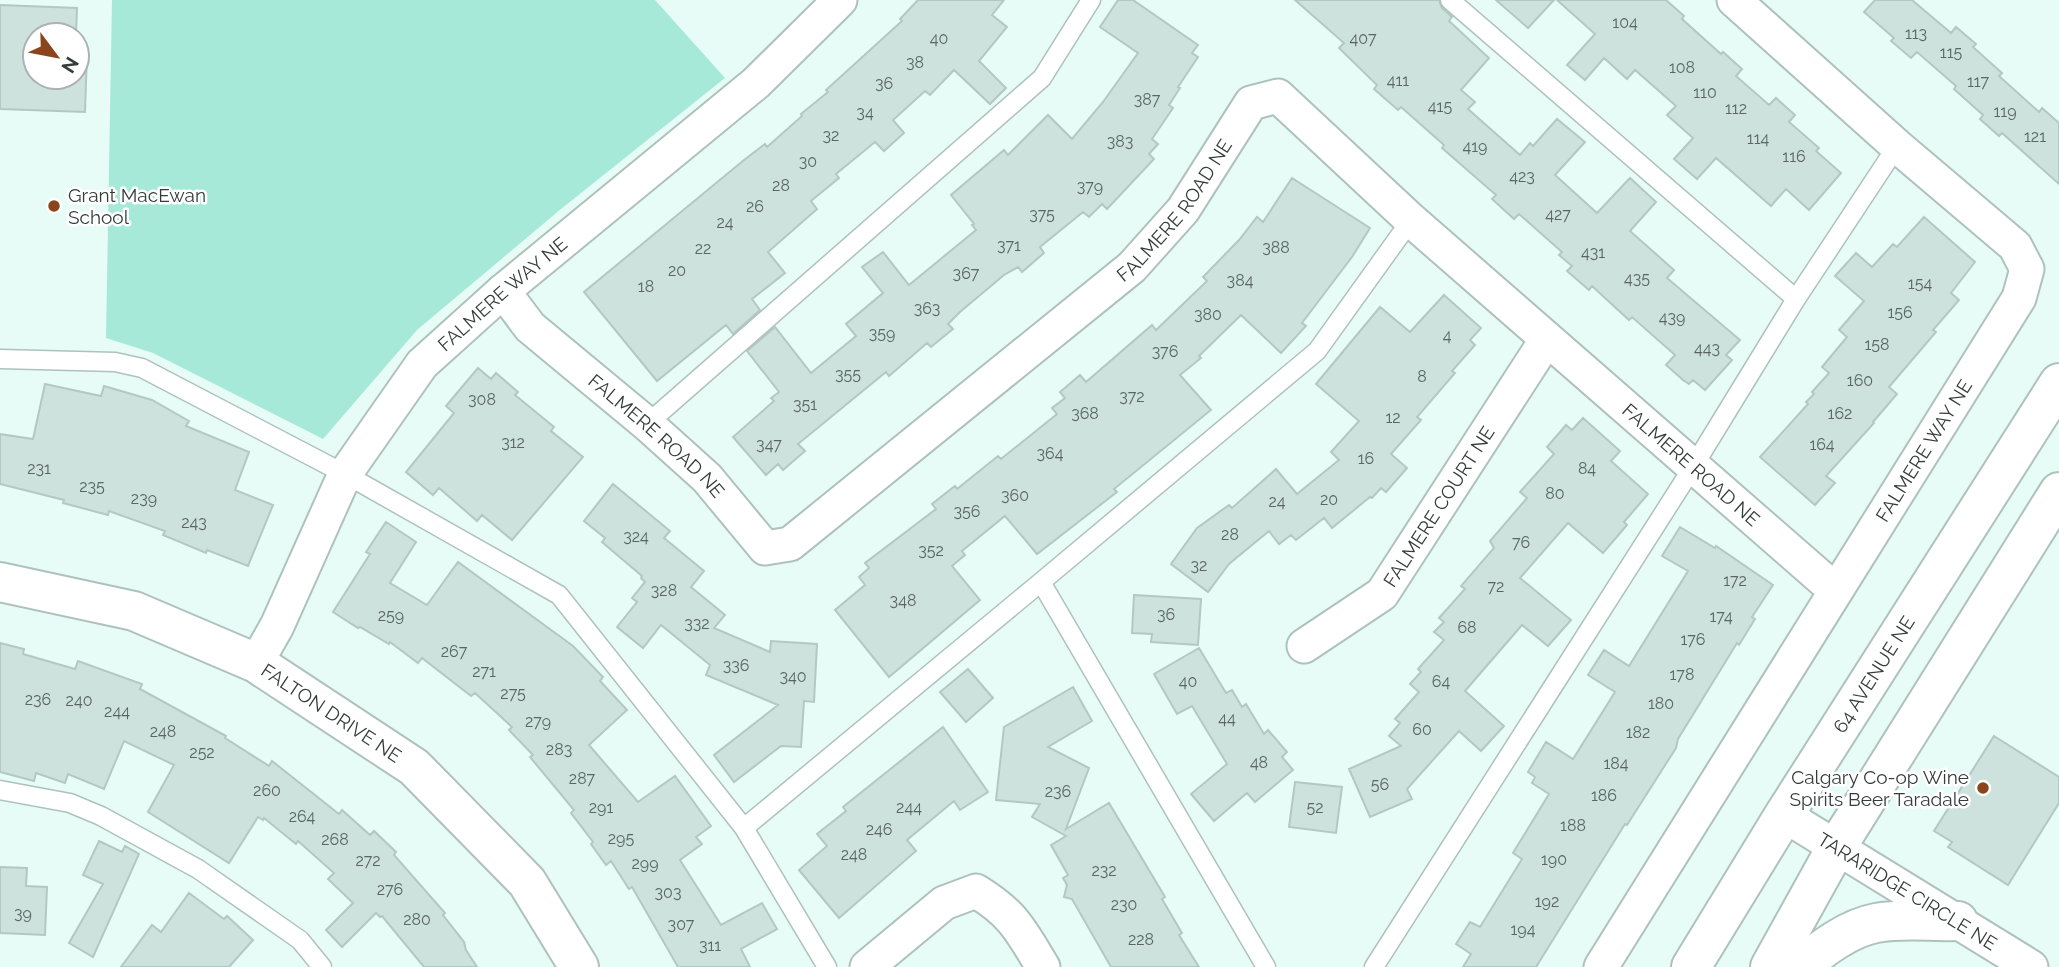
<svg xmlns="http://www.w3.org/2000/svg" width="2059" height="967" font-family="Raleway,sans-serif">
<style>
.green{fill:#a6e9d8}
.building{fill:#cde2dc;stroke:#b3c8c2;stroke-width:2}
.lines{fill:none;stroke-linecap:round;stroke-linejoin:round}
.service-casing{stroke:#aec2bd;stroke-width:21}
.minor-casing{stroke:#aec2bd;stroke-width:37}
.tertiary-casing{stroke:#aec2bd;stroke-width:42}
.secondary-casing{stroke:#aec2bd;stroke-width:42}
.service{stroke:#fff;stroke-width:18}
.minor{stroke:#fff;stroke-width:33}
.tertiary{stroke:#fff;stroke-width:38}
.secondary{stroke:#fff;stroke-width:38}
.poi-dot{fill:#8a451c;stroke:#fff;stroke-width:2.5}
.labels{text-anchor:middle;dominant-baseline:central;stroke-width:5;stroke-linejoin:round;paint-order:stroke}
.number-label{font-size:16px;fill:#5b6663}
.poi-label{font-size:19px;fill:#353d3b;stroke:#fff;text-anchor:start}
.street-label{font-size:19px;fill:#353d3b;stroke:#fff}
</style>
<rect width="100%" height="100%" fill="#e7fcf6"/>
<path class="green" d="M112,0H655L725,78L561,209L417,330L323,439L153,353L106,338Z"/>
<path class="building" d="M918,0H1004L992,15L1007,27L979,61L1006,88L990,104L954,70L930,95L925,91L893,120L904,133L884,151L875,142L836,174L839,178L811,201L817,209L768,252L785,273L752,299L760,310L733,334L726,325L657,381L584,292L744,160L765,144L767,147L802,116L801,114L828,92L826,90L902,21L900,19Z
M1118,0H1133L1198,45L1192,53L1198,57L1178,87L1180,88L1169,105L1173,108L1152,139L1158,144L1149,154L1154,159L1107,209L1102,204L1089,217L1083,212L1040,247L1044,253L1022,272L1018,267L1004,275L960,312L948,324L953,329L931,347L927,343L889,376L886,372L798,444L805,451L783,470L778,464L766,475L733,437L774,401L771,398L779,392L747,351L775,327L811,373L856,336L846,324L883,293L862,267L883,252L909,285L976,230L972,225L974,224L951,195L1004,150L1008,155L1048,115L1072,139L1103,102L1138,53L1100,27Z
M1295,0H1439L1442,8L1452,17L1449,21L1489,58L1461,90L1475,102L1468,109L1520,155L1530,143L1533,146L1557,119L1585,142L1555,175L1597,213L1630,178L1656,202L1630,231L1674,270L1667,278L1740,340L1726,355L1732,360L1705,390L1693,380L1689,384L1683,380L1666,365L1675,355L1632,317L1629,320L1592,286L1589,290L1567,271L1572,266L1559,255L1562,252L1519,214L1514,219L1492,199L1496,195L1442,148L1444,145L1401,107L1398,110L1374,89L1377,85L1339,48L1344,43Z
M1496,0H1554L1528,28Z
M1557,0H1666L1684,16L1682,19L1721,54L1723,52L1742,69L1736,76L1769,105L1776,98L1795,115L1789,122L1819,148L1816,151L1841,173L1809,210L1786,189L1771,206L1716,158L1697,179L1674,159L1693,138L1667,115L1676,106L1635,70L1627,79L1604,58L1585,80L1567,65L1595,34Z
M1875,0H1912L1951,33L1956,27L1976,44L1973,47L2002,73L1999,76L2039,112L2042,108L2059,123V184L2002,133L1999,136L1980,119L1983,115L1954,89L1956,86L1917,52L1911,58L1891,41L1894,38L1864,12Z
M0,5L77,8L76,35H35V77H77V53H87L85,112L0,109Z
M1292,178L1370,228L1352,257L1302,323L1306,326L1281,353L1241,315L1199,356L1201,358L1180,375L1211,410L1114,489L1117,492L1037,554L1005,516L962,551L965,555L952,566L980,600L889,677L835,610L865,585L859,577L869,568L865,563L936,509L932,504L955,486L957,489L998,456L1001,459L1057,414L1052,408L1065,398L1060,392L1080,375L1086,382L1152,325L1156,330L1207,281L1203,277L1239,240L1257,217L1263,222Z
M1924,217L1975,262L1951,293L1959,300L1933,330L1936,332L1889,387L1897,394L1873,422L1874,423L1826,476L1835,483L1815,505L1760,457L1808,404L1806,402L1814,394L1812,392L1829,373L1822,367L1847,337L1839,330L1864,301L1835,276L1856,253L1872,267L1893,244L1897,247Z
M1444,295L1481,328L1470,340L1475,345L1452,371L1455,373L1417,417L1421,420L1391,454L1407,468L1386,492L1381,488L1372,498L1370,497L1332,528L1324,518L1296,540L1291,535L1279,544L1269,531L1229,564L1208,592L1171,564L1197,528L1229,505L1232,508L1276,469L1297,494L1339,460L1331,452L1359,421L1316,384L1380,307L1410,332Z
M478,368L491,379L496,373L518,392L515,395L554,427L551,431L583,457L512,540L482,515L477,521L439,488L433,495L406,472L454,413L446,406Z
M45,384L101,396L104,386L152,400L189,421L186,426L249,452L235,490L273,505L248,566L207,550L206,553L163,535L165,531L109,511L108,515L63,503L64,500L0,484V434L33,439Z
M1583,418L1620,451L1611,461L1648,494L1624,522L1627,525L1603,553L1568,523L1520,578L1571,620L1548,646L1522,625L1465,691L1504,726L1481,751L1459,731L1407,789L1412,799L1370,817L1349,769L1401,746L1389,736L1400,723L1395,719L1419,692L1410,684L1421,672L1418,669L1444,640L1434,632L1444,622L1439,618L1465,589L1461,586L1494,548L1490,541L1527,498L1520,492L1554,454L1547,447L1566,425L1572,430Z
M613,484L670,531L664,538L704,571L691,587L725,615L714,628L770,652L771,641L817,644L814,702L804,701L801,747L781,746L734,782L714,755L778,705L706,675L710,665L661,625L643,648L617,627L637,602L632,598L645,582L641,578L642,576L602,542L605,538L584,521Z
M386,522L416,542L390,583L427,605L458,562L573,646L603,677L600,681L627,710L589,745L638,802L675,776L711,826L696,837L702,844L680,860L721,925L762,903L777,929L741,949L750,967H678L632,887L629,889L611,861L606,865L591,844L593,842L571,813L574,810L530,757L533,755L509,730L512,727L475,693L471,696L422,658L418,663L390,642L389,644L360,627L358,628L333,612L370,554L366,552Z
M1680,527L1715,548L1716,546L1773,585L1752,617L1755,619L1739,645L1737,643L1678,739L1676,748L1627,825L1625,824L1536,967H1463L1471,954L1456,944L1470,922L1480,927L1522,859L1513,853L1549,794L1532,783L1535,777L1528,772L1546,742L1573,759L1615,692L1588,675L1604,650L1629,666L1688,571L1662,556Z
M1134,595L1201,599L1198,645L1151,642L1152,634L1132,633Z
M0,643L24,649L23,654L75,669L78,661L142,684L140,689L226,736L225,738L269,766L272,761L339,814L342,810L370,835L374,831L396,852L394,855L445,913L443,915L464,942L466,950L477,967H424L382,916L380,917L376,913L342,947L326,930L353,903L328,879L334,873L298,841L296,844L264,818L263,820L258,817L229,863L148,812L174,765L124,741L104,789L68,774L65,783L36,773L34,781L0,772Z
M1199,648L1226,693L1232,690L1242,707L1246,704L1264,734L1268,730L1287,752L1282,757L1293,770L1255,802L1247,793L1214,821L1191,794L1227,764L1192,706L1177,714L1154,674Z
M968,669L993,698L966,722L940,692Z
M1073,687L1092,721L1048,747L1089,768L1066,829L1109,803L1165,897L1162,899L1182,933L1179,935L1199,967H1111L1072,899L1064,897L1067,885L1063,878L1068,875L1051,845L1066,836L1032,817L1040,804L996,800L1004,727Z
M943,727L988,792L960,810L954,801L907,840L916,851L839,918L799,870L827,846L817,834L846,811L843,807Z
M1994,736L2059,777V803L2008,885L1948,847L1952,842L1934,831Z
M1295,782L1342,787L1336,833L1289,827Z
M99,841L122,852L125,846L139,854L93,957L69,943L103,884L83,875Z
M0,867L27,868L26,886L47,887L45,935L0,933Z
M189,893L224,919L227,916L253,940L229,967H121L152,925L161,932Z"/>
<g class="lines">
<defs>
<path id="service" d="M1796,299L1897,146
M0,359L115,362L142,368L345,474L559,595L744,828L1041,582L1266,967
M647,424L1042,78L1091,0
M1041,582L1317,351L1411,220
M0,790L70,803L101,816L198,869L300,940L322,967
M744,828L827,967
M1374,967L1693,467L1796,299L1450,0"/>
<g id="minor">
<path id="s1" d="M503,291L530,327L647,424L707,478L765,548L790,544L1132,267L1183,210L1251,103L1278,96L1411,220L1835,590"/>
<path id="s2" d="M1304,646L1382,594L1547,339"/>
<path id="s3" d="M256,663L277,626L345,474L422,364L503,291L756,83L840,0"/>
<path id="s4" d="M1784,815L2031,967"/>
<path d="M867,967L944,903L976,891C1014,914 1021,931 1043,967"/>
<path id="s5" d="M1601,967L2019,298L2027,269L2015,246L1897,146L1734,0"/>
</g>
<g id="tertiary">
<path id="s6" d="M0,582L134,611L256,663L414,767L527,882L579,967"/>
</g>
<g id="secondary">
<path id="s7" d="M1691,967L1784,815L2059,383"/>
<path d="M1770,967L1836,848L2059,492"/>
<path d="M1802,967C1821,948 1850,928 1876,923C1902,918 1932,922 1958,921"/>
</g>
</defs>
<use href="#service" class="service-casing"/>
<use href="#minor" class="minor-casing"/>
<use href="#tertiary" class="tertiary-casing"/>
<use href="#secondary" class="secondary-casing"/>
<use href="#service" class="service"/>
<use href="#minor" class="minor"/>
<use href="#tertiary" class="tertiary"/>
<use href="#secondary" class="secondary"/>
</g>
<g class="poi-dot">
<circle cx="54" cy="206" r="7"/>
<circle cx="1983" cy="788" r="7"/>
</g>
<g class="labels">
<g class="number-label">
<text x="1625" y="22">104</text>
<text x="1916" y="33">113</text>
<text x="939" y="38">40</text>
<text x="1363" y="38">407</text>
<text x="1951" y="52">115</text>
<text x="915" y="62">38</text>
<text x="1682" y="67">108</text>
<text x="1398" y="80">411</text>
<text x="1978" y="81">117</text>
<text x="884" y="83">36</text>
<text x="1705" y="92">110</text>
<text x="1147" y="99">387</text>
<text x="1440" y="106">415</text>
<text x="1736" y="108">112</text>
<text x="2005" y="111">119</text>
<text x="865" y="112">34</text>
<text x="831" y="135">32</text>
<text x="2035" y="136">121</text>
<text x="1758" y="138">114</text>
<text x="1120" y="141">383</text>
<text x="1475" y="146">419</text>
<text x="1794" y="156">116</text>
<text x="808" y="161">30</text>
<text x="1522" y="176">423</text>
<text x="781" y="185">28</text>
<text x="1090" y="186">379</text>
<text x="755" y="206">26</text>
<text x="1042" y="214">375</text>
<text x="1558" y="214">427</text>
<text x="725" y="222">24</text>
<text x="1009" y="245">371</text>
<text x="1276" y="247">388</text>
<text x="703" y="248">22</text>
<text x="1593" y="252">431</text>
<text x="677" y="270">20</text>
<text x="966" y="273">367</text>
<text x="1637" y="278">435</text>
<text x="1240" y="280">384</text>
<text x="1920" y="283">154</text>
<text x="646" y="286">18</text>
<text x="927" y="308">363</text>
<text x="1900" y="312">156</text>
<text x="1208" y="314">380</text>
<text x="1672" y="317">439</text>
<text x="882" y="333">359</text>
<text x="1447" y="335">4</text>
<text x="1877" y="344">158</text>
<text x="1707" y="348">443</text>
<text x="1165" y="351">376</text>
<text x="848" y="374">355</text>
<text x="1422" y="376">8</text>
<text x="1860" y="380">160</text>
<text x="1132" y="396">372</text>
<text x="482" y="399">308</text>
<text x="805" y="404">351</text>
<text x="1085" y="413">368</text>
<text x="1840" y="413">162</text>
<text x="1393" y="417">12</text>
<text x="513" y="442">312</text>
<text x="769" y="444">347</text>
<text x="1822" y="444">164</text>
<text x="1050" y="453">364</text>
<text x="1366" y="458">16</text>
<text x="39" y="468">231</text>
<text x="1587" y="468">84</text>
<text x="92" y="486">235</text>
<text x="1555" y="493">80</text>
<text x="1015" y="495">360</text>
<text x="144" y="498">239</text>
<text x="1329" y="499">20</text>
<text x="1277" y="501">24</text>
<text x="967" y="511">356</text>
<text x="194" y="522">243</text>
<text x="1230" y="534">28</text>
<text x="636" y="536">324</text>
<text x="1521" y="542">76</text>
<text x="931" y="550">352</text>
<text x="1199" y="565">32</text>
<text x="1735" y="580">172</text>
<text x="1496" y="586">72</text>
<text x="664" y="590">328</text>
<text x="903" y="600">348</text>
<text x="1166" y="614">36</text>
<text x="391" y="615">259</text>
<text x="1721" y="616">174</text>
<text x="697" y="623">332</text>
<text x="1467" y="627">68</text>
<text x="1693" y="639">176</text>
<text x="454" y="651">267</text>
<text x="736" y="665">336</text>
<text x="484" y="671">271</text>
<text x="1682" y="674">178</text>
<text x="793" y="676">340</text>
<text x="1188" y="681">40</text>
<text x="1441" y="681">64</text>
<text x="513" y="693">275</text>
<text x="38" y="699">236</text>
<text x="79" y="700">240</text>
<text x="1661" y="703">180</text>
<text x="117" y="711">244</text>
<text x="1227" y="718">44</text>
<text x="538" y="721">279</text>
<text x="1422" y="729">60</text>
<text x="163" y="731">248</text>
<text x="1638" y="732">182</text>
<text x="559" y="749">283</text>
<text x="202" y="752">252</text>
<text x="1259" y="762">48</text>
<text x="1616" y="763">184</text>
<text x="582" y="778">287</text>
<text x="1380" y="784">56</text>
<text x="267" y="790">260</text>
<text x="1058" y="791">236</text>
<text x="1604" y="795">186</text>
<text x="601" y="807">291</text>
<text x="909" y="807">244</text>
<text x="1315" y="807">52</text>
<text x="302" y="816">264</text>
<text x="1573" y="825">188</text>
<text x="879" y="829">246</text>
<text x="621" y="838">295</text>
<text x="335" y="839">268</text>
<text x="854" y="854">248</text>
<text x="1554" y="859">190</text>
<text x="368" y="860">272</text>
<text x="645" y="863">299</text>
<text x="1104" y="870">232</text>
<text x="390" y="889">276</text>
<text x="668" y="892">303</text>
<text x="1547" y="901">192</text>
<text x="1124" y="904">230</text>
<text x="23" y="913">39</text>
<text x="417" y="919">280</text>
<text x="681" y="924">307</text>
<text x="1523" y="929">194</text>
<text x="1141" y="939">228</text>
<text x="710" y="945">311</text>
</g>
<g class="poi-label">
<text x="68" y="195">Grant MacEwan<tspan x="68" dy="22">School</tspan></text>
<text x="1969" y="777" text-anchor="end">Calgary Co-op Wine<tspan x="1969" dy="22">Spirits Beer Taradale</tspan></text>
</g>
<g class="street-label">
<text stroke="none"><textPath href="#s1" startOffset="905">FALMERE ROAD NE</textPath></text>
<text stroke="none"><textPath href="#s3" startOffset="450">FALMERE WAY NE</textPath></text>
<text stroke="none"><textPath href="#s1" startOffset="212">FALMERE ROAD NE</textPath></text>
<text stroke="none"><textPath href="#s5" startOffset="609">FALMERE WAY NE</textPath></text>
<text stroke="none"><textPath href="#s1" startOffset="1619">FALMERE ROAD NE</textPath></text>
<text stroke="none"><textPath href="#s2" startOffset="198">FALMERE COURT NE</textPath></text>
<text stroke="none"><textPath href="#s7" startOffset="345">64 AVENUE NE</textPath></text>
<text stroke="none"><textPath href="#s6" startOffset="360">FALTON DRIVE NE</textPath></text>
<text stroke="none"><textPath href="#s4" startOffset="145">TARARIDGE CIRCLE NE</textPath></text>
</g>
</g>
<g transform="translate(56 56) rotate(122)"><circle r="33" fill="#ffffff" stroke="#aeb1b1" stroke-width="2"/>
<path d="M0-5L12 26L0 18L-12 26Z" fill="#8a451c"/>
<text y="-10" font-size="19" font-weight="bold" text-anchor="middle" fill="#353d3b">N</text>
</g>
</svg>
